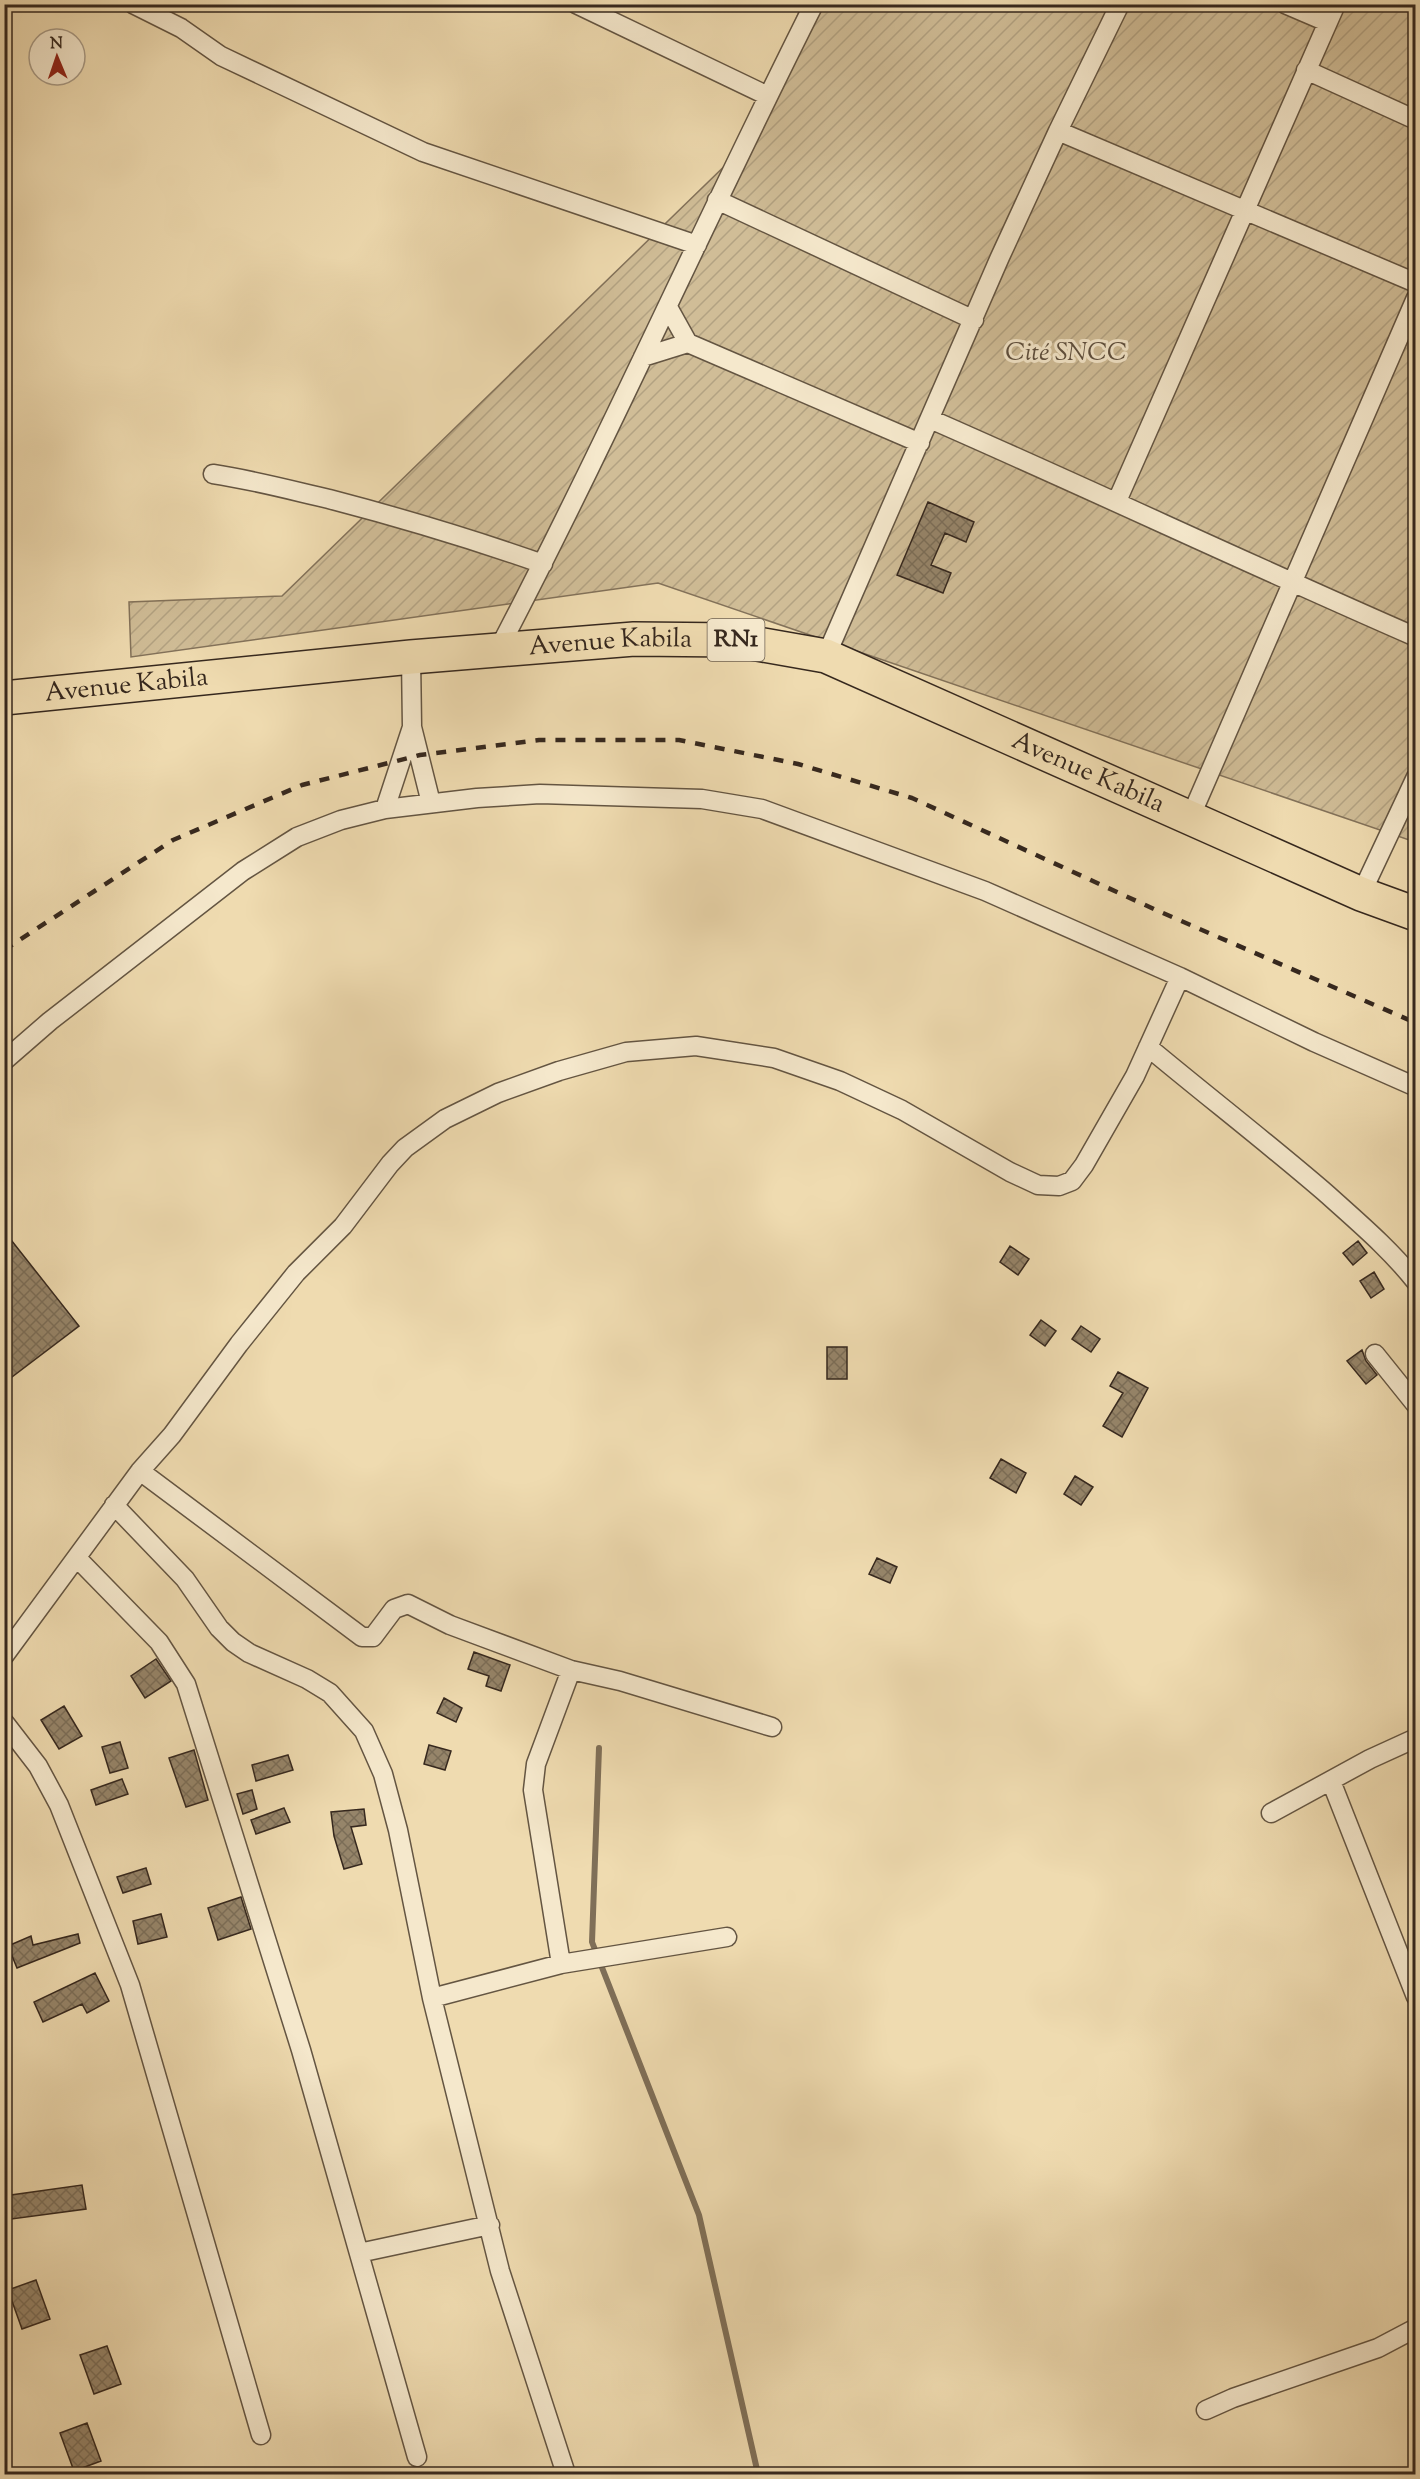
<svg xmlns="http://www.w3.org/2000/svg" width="1420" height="2479" font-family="'Sorts Mill Goudy',serif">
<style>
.garden{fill:url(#garden-furrows);stroke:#83725a;stroke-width:1.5}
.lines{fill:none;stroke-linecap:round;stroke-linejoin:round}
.stream{stroke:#7f6f58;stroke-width:6}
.building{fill:url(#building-cross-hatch);stroke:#36281e;stroke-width:1.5}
.street-casing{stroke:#645542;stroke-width:21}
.highway-casing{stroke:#36281e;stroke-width:36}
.street{stroke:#f5e8cc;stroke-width:18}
.highway{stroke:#efdbb0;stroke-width:33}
.rail{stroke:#36281e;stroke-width:4.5;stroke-dasharray:10 10;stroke-linecap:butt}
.labels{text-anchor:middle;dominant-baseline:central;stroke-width:6;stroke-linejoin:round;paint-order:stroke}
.shield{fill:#f5e8cc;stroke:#6f6252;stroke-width:1.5}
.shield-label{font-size:24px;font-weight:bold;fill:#36281e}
.park-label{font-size:26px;font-style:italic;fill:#5c4d3c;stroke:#f5e8cc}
.street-label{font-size:26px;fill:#36281e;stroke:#f5e8cc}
</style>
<defs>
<pattern id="garden-furrows" width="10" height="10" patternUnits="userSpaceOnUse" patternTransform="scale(1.5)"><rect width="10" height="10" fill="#d0bd97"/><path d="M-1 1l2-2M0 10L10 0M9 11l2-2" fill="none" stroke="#b3a282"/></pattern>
<pattern id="building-cross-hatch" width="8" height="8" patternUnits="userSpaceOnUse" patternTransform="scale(1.5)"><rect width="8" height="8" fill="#96856a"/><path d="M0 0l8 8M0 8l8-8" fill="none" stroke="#7b6d57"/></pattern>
</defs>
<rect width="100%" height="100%" fill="#efdbb0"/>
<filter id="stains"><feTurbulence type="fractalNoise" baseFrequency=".00333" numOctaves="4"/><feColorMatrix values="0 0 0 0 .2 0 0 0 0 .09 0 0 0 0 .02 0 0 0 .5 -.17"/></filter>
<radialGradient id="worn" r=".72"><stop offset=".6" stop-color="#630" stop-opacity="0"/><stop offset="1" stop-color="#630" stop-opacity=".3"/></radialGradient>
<path class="garden" d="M802,5H1415V842L658,583L131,657L129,602L282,596L740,151Z"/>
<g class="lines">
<path class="stream" d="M599,1748L592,1942L699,2215L758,2474"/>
</g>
<path class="building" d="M928,502L974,522L966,542L945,533L931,565L951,573L943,593L897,575Z
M4,1231L79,1326L4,1383Z
M1358,1241L1367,1253L1353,1265L1343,1253Z
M1010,1246L1029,1259L1018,1275L1000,1262Z
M1374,1272L1384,1289L1371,1298L1360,1281Z
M1041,1320L1056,1331L1045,1346L1030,1335Z
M1081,1326L1100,1339L1091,1352L1072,1339Z
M827,1347H847V1379H827Z
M1362,1350L1366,1361L1377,1375L1366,1384L1347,1361Z
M1118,1372L1148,1388L1122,1437L1103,1426L1123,1393L1110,1386Z
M1001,1459L1026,1473L1016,1493L990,1478Z
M1075,1476L1093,1487L1081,1505L1064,1494Z
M877,1558L897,1567L890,1583L869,1574Z
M474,1652L510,1665L501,1691L486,1686L489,1676L468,1669Z
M156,1659L171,1681L145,1698L131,1676Z
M444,1698L462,1708L456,1722L437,1713Z
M64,1706L82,1736L59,1749L41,1720Z
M120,1742L128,1768L110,1773L102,1747Z
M429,1745L451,1751L445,1770L424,1764Z
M194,1750L208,1800L186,1807L169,1758Z
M288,1755L293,1770L256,1781L252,1765Z
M122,1779L128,1794L96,1805L91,1790Z
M252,1790L257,1809L243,1814L237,1794Z
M284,1808L290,1822L256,1834L251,1820Z
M364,1809L366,1825L351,1827L362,1864L344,1869L334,1836L331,1812Z
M146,1868L151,1884L123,1893L117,1877Z
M241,1897L251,1929L218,1940L208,1908Z
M161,1914L167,1937L138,1944L133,1921Z
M78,1934L80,1943L17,1968L8,1946L31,1936L33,1945Z
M95,1973L109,2001L87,2013L82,2004L43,2022L34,2002Z
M82,2185L86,2209L4,2220V2196Z
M36,2280L50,2319L22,2329L8,2290Z
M107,2346L121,2384L94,2394L80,2355Z
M87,2423L101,2461L74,2471L60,2433Z"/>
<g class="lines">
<defs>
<path id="street" d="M133,4L181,28L221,56L423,152L697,245
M576,4L768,96
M1285,4L1327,22
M1306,70L1416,120
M1058,131L1416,283
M717,200L974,320
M668,307L688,343
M643,357L688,343L920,443
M930,419C1092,490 1253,566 1416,637
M213,474C253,480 290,490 329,499C402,518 472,539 543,564
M1117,501L1336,4
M498,650C609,438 706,218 814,4
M826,656L1000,257L1058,131L1120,4
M411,657L412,727L431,803
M385,809L412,727
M1190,818L1416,298
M1361,894L1416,777
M1148,1047C1208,1097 1269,1144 1328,1195C1359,1223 1390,1249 1416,1282
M4,1061L50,1021L243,871L297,837L341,820L385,809L477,798L540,794L702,799L762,809L985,891L1180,977L1314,1042L1416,1087
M1375,1354L1416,1405
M140,1471L362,1637H373L394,1609L408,1604L450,1625L571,1670L620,1681L772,1727
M114,1505L185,1579L219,1628L233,1642L249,1653L307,1679L330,1693L364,1731L383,1774L398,1830L432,1998L500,2271L566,2474
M77,1558L159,1642L186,1684L301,2050L417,2457
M4,1656L140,1471L172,1435L239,1344L296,1273L343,1226L390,1164L405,1148L445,1119L498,1093L559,1071L626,1052L696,1046L774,1058L840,1081L902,1110L1010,1172L1038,1185L1059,1186L1072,1181L1084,1165L1135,1076L1180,977
M4,1722L38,1766L59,1805L130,1985L261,2435
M1331,1781L1416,1997
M1271,1813L1370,1759L1416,1738
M561,1964L533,1790L536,1764L571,1670
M432,1998L561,1964L727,1937
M359,2253L490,2225
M1206,2410L1233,2398L1378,2348L1416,2328"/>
<g id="highway">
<path id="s1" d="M4,698L411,657L634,639L735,640L826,656L1361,894L1416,914"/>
</g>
</defs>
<use href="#street" class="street-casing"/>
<use href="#highway" class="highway-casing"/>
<use href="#street" class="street"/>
<use href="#highway" class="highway"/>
<path class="rail" d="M4,950L173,840L302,785L420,755L539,740H679L798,764L912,798L1156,910L1416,1023"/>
</g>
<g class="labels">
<rect class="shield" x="707.5" y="619" width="57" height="42" rx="4.5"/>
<g class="shield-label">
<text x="736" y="640">RN1</text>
</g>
<g class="park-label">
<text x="1066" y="353">Cité SNCC</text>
</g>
<g class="street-label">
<text stroke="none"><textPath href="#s1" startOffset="609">Avenue Kabila</textPath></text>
<text stroke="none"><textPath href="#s1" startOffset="123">Avenue Kabila</textPath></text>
<text stroke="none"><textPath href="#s1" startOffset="1113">Avenue Kabila</textPath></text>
</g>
</g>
<rect width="1420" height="2479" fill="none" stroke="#efdbb0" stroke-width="24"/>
<rect x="6" y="6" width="1408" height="2467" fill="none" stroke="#36281e" stroke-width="3"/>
<rect x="12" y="12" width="1396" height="2455" fill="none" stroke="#36281e" stroke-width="1.5"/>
<g transform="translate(57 57) rotate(358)"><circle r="28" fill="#f5e8cc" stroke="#a99b86" stroke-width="1.5"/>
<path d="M0-4.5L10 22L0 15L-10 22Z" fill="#8f2418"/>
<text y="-9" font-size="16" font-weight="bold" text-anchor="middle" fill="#36281e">N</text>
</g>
<rect width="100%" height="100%" filter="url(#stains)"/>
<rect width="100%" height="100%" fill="url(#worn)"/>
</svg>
